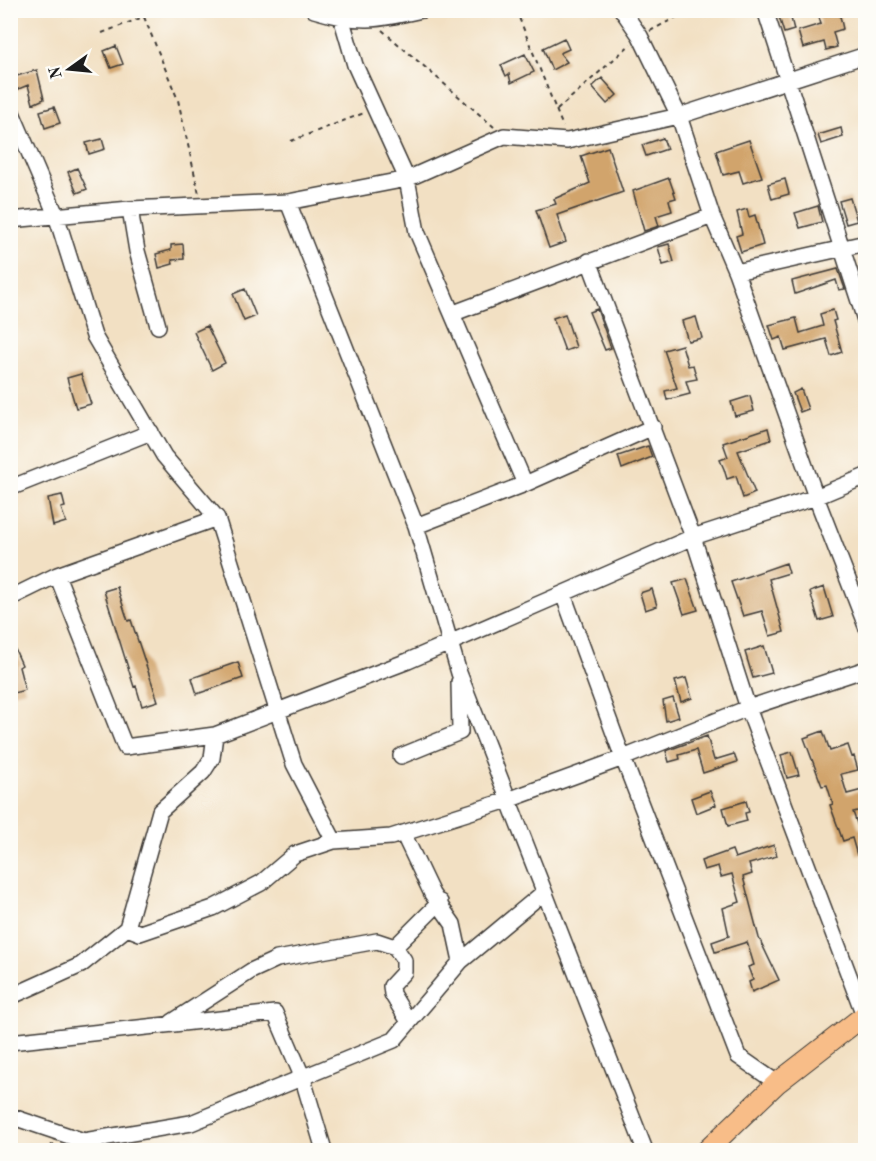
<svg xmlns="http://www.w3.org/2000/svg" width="876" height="1161" font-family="'Old Standard TT',serif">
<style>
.building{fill:#d1a46c}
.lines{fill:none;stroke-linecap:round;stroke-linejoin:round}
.minor-casing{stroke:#3c3935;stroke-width:18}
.major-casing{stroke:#3c3935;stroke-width:22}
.path{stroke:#3c3935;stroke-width:2;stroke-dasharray:4.5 4.5;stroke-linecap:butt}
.minor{stroke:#fff;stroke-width:15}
.major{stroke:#f8bd88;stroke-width:20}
</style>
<rect width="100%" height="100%" fill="#fdfcf7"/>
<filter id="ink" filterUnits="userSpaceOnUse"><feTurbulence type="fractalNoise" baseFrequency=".0167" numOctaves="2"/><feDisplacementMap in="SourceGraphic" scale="12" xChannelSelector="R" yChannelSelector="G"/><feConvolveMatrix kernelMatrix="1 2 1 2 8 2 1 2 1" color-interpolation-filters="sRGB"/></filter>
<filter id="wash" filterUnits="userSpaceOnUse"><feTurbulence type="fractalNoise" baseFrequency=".008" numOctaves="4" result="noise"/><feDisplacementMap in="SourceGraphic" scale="24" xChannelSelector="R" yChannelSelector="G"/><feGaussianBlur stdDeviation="1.35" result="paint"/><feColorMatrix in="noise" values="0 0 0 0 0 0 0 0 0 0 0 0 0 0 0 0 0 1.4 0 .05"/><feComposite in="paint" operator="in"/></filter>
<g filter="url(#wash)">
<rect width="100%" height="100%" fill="#f2e0c3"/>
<g id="blocks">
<path class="building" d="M777,10H789L794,30L784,33Z
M828,10H838L841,20L843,29L833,32L837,47L826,50L824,42L803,48L798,31L821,24L818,14Z
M564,38L569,49L560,53L567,62L552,70L543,48Z
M116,46L123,64L111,68L104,51Z
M525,54L534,72L511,83L509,74L506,76L501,65Z
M37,70L44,99L33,104L28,85L14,91L10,78Z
M602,78L617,95L607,104L592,87Z
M54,107L60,123L45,128L40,111Z
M841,128L843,137L821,144L818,135Z
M663,138L667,149L646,156L642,145Z
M102,139L105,149L89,154L86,143Z
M749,140L762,177L743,183L739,171L723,175L716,151Z
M608,147L623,192L557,215L566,242L549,248L536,210L556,204L554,199L590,183L581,156Z
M77,168L87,189L77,193L68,172Z
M669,178L676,198L669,200L672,211L656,216L659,226L644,231L633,191Z
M785,179L789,194L772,199L768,184Z
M850,198L857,221L846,224L839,201Z
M818,206L822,222L800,228L795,213Z
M747,209L749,217L755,215L763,245L741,252L736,236L742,234L737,212Z
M183,244L184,259L172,260L173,264L159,268L156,254L171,250V245Z
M669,244L674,262L663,265L658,247Z
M838,269L845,289L839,290L836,280L795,294L792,281Z
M245,289L256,316L244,321L233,294Z
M597,309L611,348L605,350L589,312Z
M833,310L836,320L833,321L842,352L831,356L826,339L785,350L781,337L774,340L769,325L796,318L800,333L823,326L820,314Z
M565,314L576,347L565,351L553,318Z
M696,317L702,338L688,341L682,321Z
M207,326L225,363L212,370L194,332Z
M682,345L688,366L693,365L697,379L686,381L690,394L667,400L665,391L677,388L664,350Z
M81,374L91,404L76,408L67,378Z
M801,389L808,409L800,412L793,393Z
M750,396L754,411L735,416L731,402Z
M768,428L771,440L738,451L755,493L743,498L736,476L727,479L724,469L720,460L728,457L723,443Z
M648,446L652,457L622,469L618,456Z
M62,495L65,507L61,508L66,522L53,526L48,498Z
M786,563L789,573L769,579L784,632L770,636L762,611L743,616L731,582Z
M687,579L698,610L684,614L673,583Z
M117,587L128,621L131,620L158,701L142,706L136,686L134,687L104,591Z
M824,587L833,617L819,621L810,592Z
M652,589L657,606L645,610L640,593Z
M10,638L22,665L19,667L25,690L10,694Z
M764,646L772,673L753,678L745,652Z
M238,662L243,678L197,694L192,678Z
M686,678L692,698L681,702L675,681Z
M673,698L679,717L666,721L663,701Z
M823,731L830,751L848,745L852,757L854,756L858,770L841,774L847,794L866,789V809L853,812L859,829L862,828L866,853L857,855L852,838L843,841L830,805L833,804L827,785L822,786L804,738Z
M707,736L714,760L734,754L737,762L703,773L696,750L679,755L680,759L669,762L666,751Z
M792,752L799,775L787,778L781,755Z
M710,791L716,805L696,813L691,798Z
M746,801L749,812L745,813L747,821L728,826L723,808Z
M774,845L777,856L749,864L752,874L743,877L759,938L779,980L752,992L749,982L753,980L748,967L754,965L747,942L715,952L712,942L729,936L723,908L740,902L732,874L721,877L718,866L704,870L701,861L732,850L735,858Z"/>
</g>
</g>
<g filter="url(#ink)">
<use href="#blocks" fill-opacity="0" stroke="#3c3935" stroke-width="1.5"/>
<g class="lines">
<defs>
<path id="minor" d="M314,10C360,24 377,20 422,10
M339,10L355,65L407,179L417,232L525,484
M622,10L640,36L679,116L712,216L736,272L816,497L866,626
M765,10L866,323
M10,108L56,215L94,336L164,456L217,518L57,575L125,747L215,735L408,661L693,537L816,497L866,476
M288,202L416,526L459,673L645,1150
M130,209L137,251L158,326
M10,220L130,209L288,202L407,179L504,136L567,141L679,116L866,55
M589,261L693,537L748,708L864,1015
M736,272L866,243
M454,313L712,216
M10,488L151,432
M217,518L294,764L334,841
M416,526L525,484L653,427
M563,594L623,758L738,1056L777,1083
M10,598L57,575
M401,756L460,732L459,682
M403,833L432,894L453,924L461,961
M127,928L140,933L213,908L261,883L295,854L334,841L391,837L508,800L623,758L748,708L866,669
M395,947L440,902
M10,997L81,965L127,928L160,811L203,772L212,758L215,735
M172,1022L251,971L277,959L377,941L395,947L404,960V972L391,986L392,994L409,1022
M10,1042L275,1013L302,1076L324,1150
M10,1116L84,1141L96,1150
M84,1141L191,1123L394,1040L461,961L543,893"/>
<path id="major" d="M707,1150L777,1083L866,1014"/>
</defs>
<use href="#minor" class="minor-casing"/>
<use href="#major" class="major-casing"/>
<path class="path" d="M516,10L563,127
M144,17L178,100L199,194
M382,30L494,127
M650,31L690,10
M102,33L151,14L168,10
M557,110L631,44
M291,141L364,113
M43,1150L54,1144"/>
<use href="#minor" class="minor"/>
<use href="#major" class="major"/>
</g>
</g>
<rect width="876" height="1161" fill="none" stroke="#fdfcf7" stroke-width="36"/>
<g transform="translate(69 69) rotate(255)" stroke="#fdfcf7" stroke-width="4.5" paint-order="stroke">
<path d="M0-4.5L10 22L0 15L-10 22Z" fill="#1c1c1c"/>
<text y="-9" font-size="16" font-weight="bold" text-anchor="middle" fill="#1c1c1c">N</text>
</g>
</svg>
